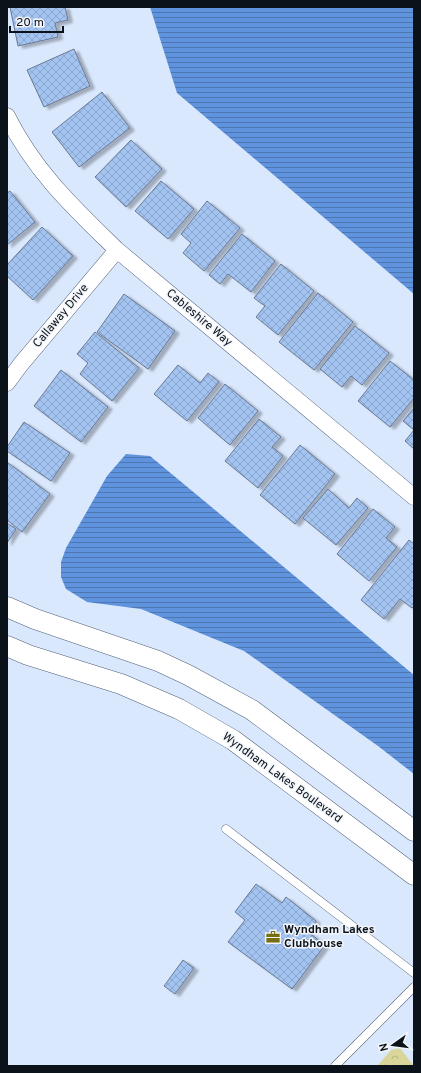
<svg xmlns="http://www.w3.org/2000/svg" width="421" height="1073" font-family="Overpass,sans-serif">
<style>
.park{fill:url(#park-crowns)}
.water{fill:url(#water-rules)}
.building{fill:url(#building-cross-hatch);stroke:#6a7991;filter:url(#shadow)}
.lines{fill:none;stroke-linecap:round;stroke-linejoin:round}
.service-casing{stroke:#526178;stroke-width:9}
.minor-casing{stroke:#526178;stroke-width:17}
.tertiary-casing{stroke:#526178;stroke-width:21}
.service{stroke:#fff;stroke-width:8}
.minor{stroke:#fff;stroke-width:16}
.tertiary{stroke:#fff;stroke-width:20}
.labels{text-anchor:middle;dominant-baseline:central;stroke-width:3;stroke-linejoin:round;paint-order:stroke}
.street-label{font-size:12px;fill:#0c121a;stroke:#f1f5fa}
.poi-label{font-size:12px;font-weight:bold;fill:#0c121a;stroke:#f1f5fa;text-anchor:start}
</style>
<defs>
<pattern id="park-crowns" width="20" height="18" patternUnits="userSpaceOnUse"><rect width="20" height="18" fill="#dad69b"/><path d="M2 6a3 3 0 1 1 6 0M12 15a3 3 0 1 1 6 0" fill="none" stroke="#bab785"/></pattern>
<pattern id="water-rules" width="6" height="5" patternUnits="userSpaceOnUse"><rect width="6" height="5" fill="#6093dd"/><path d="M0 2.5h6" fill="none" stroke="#4e77b2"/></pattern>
<pattern id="building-cross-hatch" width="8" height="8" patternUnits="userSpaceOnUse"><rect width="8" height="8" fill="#a3c3f1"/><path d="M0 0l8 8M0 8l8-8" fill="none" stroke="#8ba6ce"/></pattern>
<filter id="shadow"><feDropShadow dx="4.5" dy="2.5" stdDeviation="1" flood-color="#0004"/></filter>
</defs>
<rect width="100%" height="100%" fill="#dae8fe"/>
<path class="park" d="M400,1048L414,1066H377L391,1050Z"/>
<path class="water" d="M150,7H414V294L177,93Z
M126,454L150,456L414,675V774L378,746L244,651L141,609L87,602L66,589L61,577V562L66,548L107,476Z"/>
<path class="building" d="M10,7H65L68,20L55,23L58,37L18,46Z
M74,49L90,86L44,107L27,70Z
M102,92L130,128L79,167L52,132Z
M131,140L162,169L126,207L95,177Z
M161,181L194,209L168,239L135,211Z
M10,191L35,222L7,245V193Z
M207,201L240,228L204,271L183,253L191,243L181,234Z
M42,227L73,256L33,300L7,276V265Z
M242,234L275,261L251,292L228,274L220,284L209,275Z
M281,264L314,291L278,335L256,317L265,306L254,298Z
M318,293L353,322L314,370L279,342Z
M124,294L175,331L148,369L97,332Z
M355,326L389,353L362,385L351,376L342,387L320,369Z
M95,332L139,368L112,401L80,374L88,363L77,354Z
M390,361L414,380V398L390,427L358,401Z
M178,365L200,383L208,373L219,382L187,421L154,394Z
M61,370L108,407L81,442L34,406Z
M225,384L258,411L230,445L198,418Z
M414,408V430L403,421Z
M259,419L281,437L272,447L283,456L258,488L225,461Z
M24,422L70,453L51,481L7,451V447Z
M414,430V449L405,441Z
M300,445L335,474L295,524L260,495Z
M7,462L50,494L22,532L7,520Z
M328,489L349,508L357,498L368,508L336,545L303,518Z
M373,509L395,527L386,538L397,547L369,581L337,554Z
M7,523L16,529L7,543Z
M409,540L414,544V606L412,608L400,599L384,619L361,600Z
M256,884L282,903L286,897L316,921L308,932L325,945L292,989L228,942L245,920L235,912Z
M183,960L194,968L175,994L164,986Z"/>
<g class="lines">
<defs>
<path id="service" d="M226,829L414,973
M335,1066L414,987"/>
<path id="minor" d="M7,116C35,172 73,207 117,250L414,497
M7,383L21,364L117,250"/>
<path id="tertiary" d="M7,607L35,619L158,661L188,675L252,710L414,831
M7,646L28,655L121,684L179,709L233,740L414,875"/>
</defs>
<use href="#service" class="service-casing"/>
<use href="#minor" class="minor-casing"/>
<use href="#tertiary" class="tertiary-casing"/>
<use href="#service" class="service"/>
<use href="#minor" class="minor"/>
<use href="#tertiary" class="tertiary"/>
</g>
<defs>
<symbol id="office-bare" viewBox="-9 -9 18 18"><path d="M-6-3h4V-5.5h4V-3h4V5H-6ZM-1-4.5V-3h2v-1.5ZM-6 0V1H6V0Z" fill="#776f0f" stroke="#f1f5fa" stroke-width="2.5" paint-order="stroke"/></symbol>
</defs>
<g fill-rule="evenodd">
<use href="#office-bare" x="263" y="927" width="20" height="20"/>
</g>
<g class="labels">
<g class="street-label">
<text transform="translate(61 316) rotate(-50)">Callaway Drive</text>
<text transform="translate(199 318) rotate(40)">Cableshire Way</text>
<text transform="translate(282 778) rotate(36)">Wyndham Lakes Boulevard</text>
</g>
<g class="poi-label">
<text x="284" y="930">Wyndham Lakes<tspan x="284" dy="14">Clubhouse</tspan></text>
</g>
</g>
<rect width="421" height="1073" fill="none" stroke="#0c121a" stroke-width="16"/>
<g transform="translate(393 1045) rotate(256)" stroke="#f1f5fa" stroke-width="3" paint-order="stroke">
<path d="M0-3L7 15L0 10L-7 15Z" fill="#0c121a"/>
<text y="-6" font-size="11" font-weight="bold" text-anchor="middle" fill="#0c121a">N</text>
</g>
<path d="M10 26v6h53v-6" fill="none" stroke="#0c121a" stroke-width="2"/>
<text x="16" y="26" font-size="12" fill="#0c121a" stroke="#f1f5fa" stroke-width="3" paint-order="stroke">20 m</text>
</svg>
